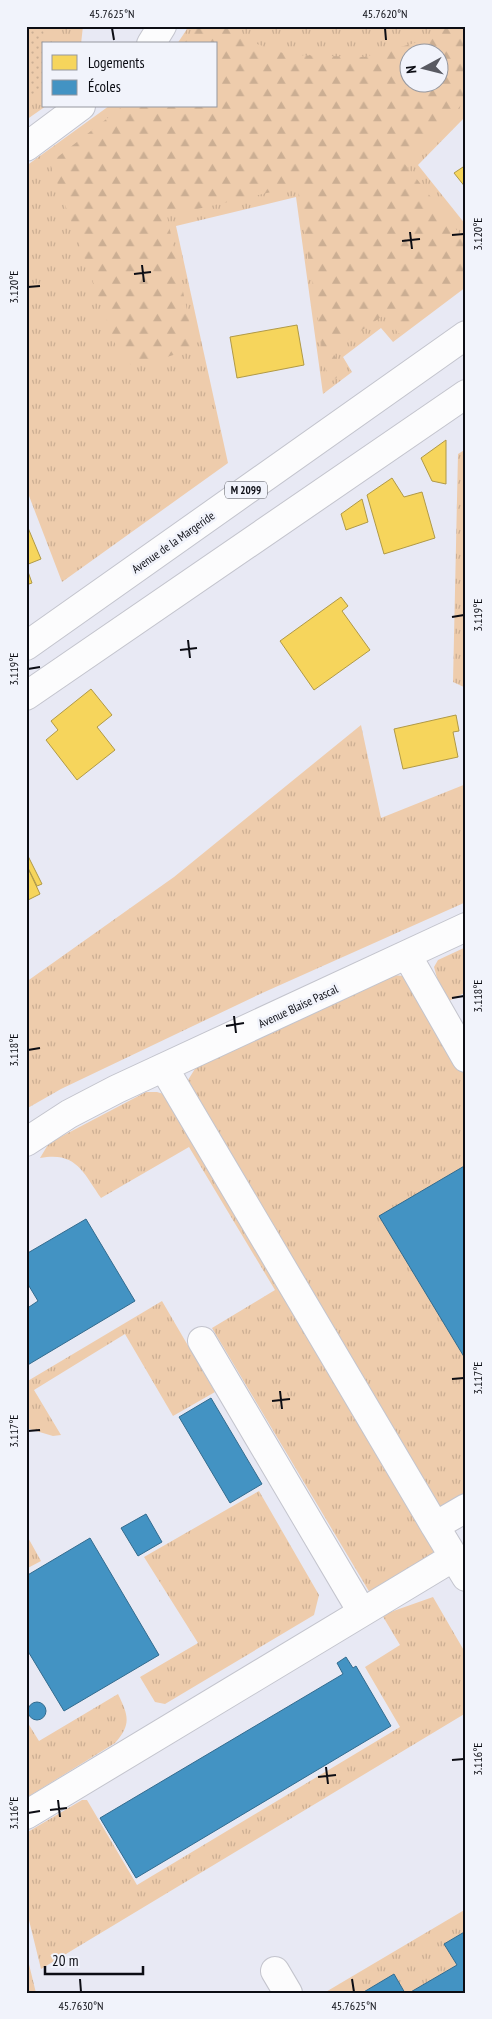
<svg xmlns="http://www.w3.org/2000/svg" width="492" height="2019" font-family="'PT Sans Narrow',sans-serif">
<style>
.grass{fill:url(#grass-tufts);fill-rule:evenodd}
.forest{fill:url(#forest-firs);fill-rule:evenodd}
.park{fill:url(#park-dots)}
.homes{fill:#f6d55c;stroke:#b09946}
.schools{fill:#4393c3;stroke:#326b8e}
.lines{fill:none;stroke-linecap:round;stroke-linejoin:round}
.minor-casing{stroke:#c3c4cd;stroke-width:30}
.major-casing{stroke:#c3c4cd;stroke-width:30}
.minor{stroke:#fcfcfd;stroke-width:28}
.major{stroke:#fcfcfd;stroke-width:28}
.ticks{fill:none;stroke:#0c0d14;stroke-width:2}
.labels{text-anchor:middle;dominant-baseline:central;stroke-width:5;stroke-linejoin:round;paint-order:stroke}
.shield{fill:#f1f3fb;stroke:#515259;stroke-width:1}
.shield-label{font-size:11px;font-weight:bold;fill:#0c0d14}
.street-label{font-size:12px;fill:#0c0d14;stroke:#f1f3fb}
.neatline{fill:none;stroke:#0c0d14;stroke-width:2}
.ticks-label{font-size:12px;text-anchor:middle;fill:#0c0d14}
</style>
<defs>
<pattern id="grass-tufts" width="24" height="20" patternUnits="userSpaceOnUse" patternTransform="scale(1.25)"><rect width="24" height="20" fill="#eeccac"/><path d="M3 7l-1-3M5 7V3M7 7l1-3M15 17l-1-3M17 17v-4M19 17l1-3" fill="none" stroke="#cbae93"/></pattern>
<pattern id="forest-firs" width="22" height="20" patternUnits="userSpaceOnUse" patternTransform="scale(1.25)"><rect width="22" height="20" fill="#eeccac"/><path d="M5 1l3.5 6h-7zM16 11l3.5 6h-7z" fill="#cbae93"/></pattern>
<pattern id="park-dots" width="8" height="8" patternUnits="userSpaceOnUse" patternTransform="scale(1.25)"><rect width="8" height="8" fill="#eeccac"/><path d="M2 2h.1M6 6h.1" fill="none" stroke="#cbae93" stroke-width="1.8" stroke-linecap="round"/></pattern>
</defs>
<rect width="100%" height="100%" fill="#e8e9f4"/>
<path class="grass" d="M26,26H83L81,44H44V106H46L26,120Z
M189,26H466V116L418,165L466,225V287L393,342L381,328L343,357L352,372L323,394L296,197L176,226L228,463L62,582L26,488V166L109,106H216V44H177ZM410,52H440V82H410Z
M466,449V688L453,682L458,454Z
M361,725L381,818L466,784V902L260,994L61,1089L26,1109V982L174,877Z
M466,947V992L449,1001L439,985L434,967L438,960Z
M393,975L404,976L413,985L466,1076V1494L436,1512L188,1080L198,1064Z
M146,1092H157L167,1095L436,1545L432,1555L370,1593L212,1328L275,1290L189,1147L101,1198C83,1172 76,1151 40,1158L49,1143Z
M162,1301L215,1392L173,1416L125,1334L34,1390L61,1435L53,1436L26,1428V1382Z
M259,1491L319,1595L314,1615L165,1704L155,1702L140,1677L198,1643L144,1557Z
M26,1534L41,1561L26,1569Z
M433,1597L466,1654V1713L41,1969L26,1908V1833L82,1800H87L137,1885L400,1727L365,1667L400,1645L382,1615Z
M118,1694C128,1715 132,1724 115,1743L26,1798V1720L39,1741Z
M466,1909V1931L444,1944L457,1965L409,1993H405L394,1974L362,1993H324Z
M26,1952L36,1993H26Z"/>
<path class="forest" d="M195,26H234L248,41L289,55L364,57L422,41L442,28H466V100L405,164L466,242V283L399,334L384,315L332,351L344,372L328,384L297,186L167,216L195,348L139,366L125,363L119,354L50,163L123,106H216V44H184ZM410,52H440V82H410Z"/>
<path class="park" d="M26,26H42L46,44H44V92L26,95Z"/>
<path class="homes" d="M466,165V188L454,173Z
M297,325L304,365L237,378L230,337Z
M446,440V484L432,481L421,458Z
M392,478L404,497L422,492L435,538L384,554L367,495Z
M362,499L368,522L346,530L341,514Z
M26,523L41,559L26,565Z
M26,566L32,583L26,585Z
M341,597L348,606L342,611L370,650L314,690L280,641Z
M91,689L112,715L97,727L115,750L77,780L46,740L58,730L51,721Z
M456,715L459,731L453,732L458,757L403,769L394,729Z
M27,854L42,884L37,886L26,864Z
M26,864L40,894L26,901Z"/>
<path class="schools" d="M466,1165V1360L379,1216Z
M86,1219L135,1301L26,1366V1309L38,1301L26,1281V1254Z
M211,1398L262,1484L230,1503L179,1417Z
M146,1514L162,1542L138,1556L121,1528Z
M90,1538L159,1655L64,1711L26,1648V1576Z
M346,1657L353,1668L356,1666L391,1726L136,1878L100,1818L343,1674L337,1663Z
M28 1711a9 9 0 1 1 18 0a9 9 0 1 1-18 0Z
M466,1931V1993H409L457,1965L444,1944Z
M394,1974L405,1993H362Z"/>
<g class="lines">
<defs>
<path id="minor" d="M151,44L162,26
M26,147L81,106
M407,955L466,1058
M164,1068L435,1526
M26,1142L69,1114L117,1089L466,927
M202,1341L362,1612
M466,1508L435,1526L466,1577
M26,1815L454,1557
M275,1971L288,1993"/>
<path id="major" d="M26,646L466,335
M26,696L466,394"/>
</defs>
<use href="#minor" class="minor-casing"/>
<use href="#major" class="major-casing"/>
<use href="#minor" class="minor"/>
<use href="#major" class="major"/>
</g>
<path class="ticks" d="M112,28L114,40M385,28L386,40M410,232L412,249M452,235L464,234M402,241L420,239M142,265L144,282M134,274L151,272M28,287L40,286M452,617L464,615M188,640L190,658M180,650L197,648M28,669L40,667M452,998L464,996M234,1016L236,1033M226,1026L244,1023M28,1050L40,1048M452,1379L464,1378M280,1391L282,1409M272,1401L290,1399M28,1431L40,1430M452,1760L464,1759M326,1767L328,1784M318,1777L336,1775M58,1800L60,1817M50,1810L67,1808M28,1813L40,1811M80,1979L81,1992M352,1979L354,1992"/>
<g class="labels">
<rect class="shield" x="225" y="481.5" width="42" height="17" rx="4"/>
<g class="shield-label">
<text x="246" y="490">M 2099</text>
</g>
<g class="street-label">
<text transform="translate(173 542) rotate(-35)">Avenue de la Margeride</text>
<text transform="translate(298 1006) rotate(-25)">Avenue Blaise Pascal</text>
</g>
</g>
<rect width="492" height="2019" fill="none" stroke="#f1f3fb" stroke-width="55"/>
<rect x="42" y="42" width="175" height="65" fill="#f1f3fb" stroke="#95979f"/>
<rect x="52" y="55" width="25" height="15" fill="#f6d55c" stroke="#95979f"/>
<text x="88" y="68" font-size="15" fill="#0c0d14">Logements</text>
<rect x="52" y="80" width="25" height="15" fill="#4393c3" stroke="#95979f"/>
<text x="88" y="92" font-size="15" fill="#0c0d14">Écoles</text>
<g transform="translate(424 68) rotate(263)"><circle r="24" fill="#f1f3fb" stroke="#95979f"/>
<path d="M0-4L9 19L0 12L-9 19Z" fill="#595a62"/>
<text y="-8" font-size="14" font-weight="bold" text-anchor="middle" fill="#0c0d14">N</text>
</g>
<path d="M45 1966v8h98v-8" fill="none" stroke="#0c0d14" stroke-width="2.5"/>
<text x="52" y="1966" font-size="15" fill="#0c0d14" stroke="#f1f3fb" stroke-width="4" paint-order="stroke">20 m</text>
<rect x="28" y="28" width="436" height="1964" class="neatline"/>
<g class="ticks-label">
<text x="112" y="18">45.7625°N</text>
<text x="385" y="18">45.7620°N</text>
<text transform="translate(478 234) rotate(-90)" y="4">3.120°E</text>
<text transform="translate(14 287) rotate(-90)" y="4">3.120°E</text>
<text transform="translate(478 615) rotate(-90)" y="4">3.119°E</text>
<text transform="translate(14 669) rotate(-90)" y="4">3.119°E</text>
<text transform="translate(478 996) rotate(-90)" y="4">3.118°E</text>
<text transform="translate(14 1050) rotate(-90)" y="4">3.118°E</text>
<text transform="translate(478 1378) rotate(-90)" y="4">3.117°E</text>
<text transform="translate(14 1431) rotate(-90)" y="4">3.117°E</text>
<text transform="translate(478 1759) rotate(-90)" y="4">3.116°E</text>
<text transform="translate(14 1813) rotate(-90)" y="4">3.116°E</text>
<text x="81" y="2010">45.7630°N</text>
<text x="354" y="2010">45.7625°N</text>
</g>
</svg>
